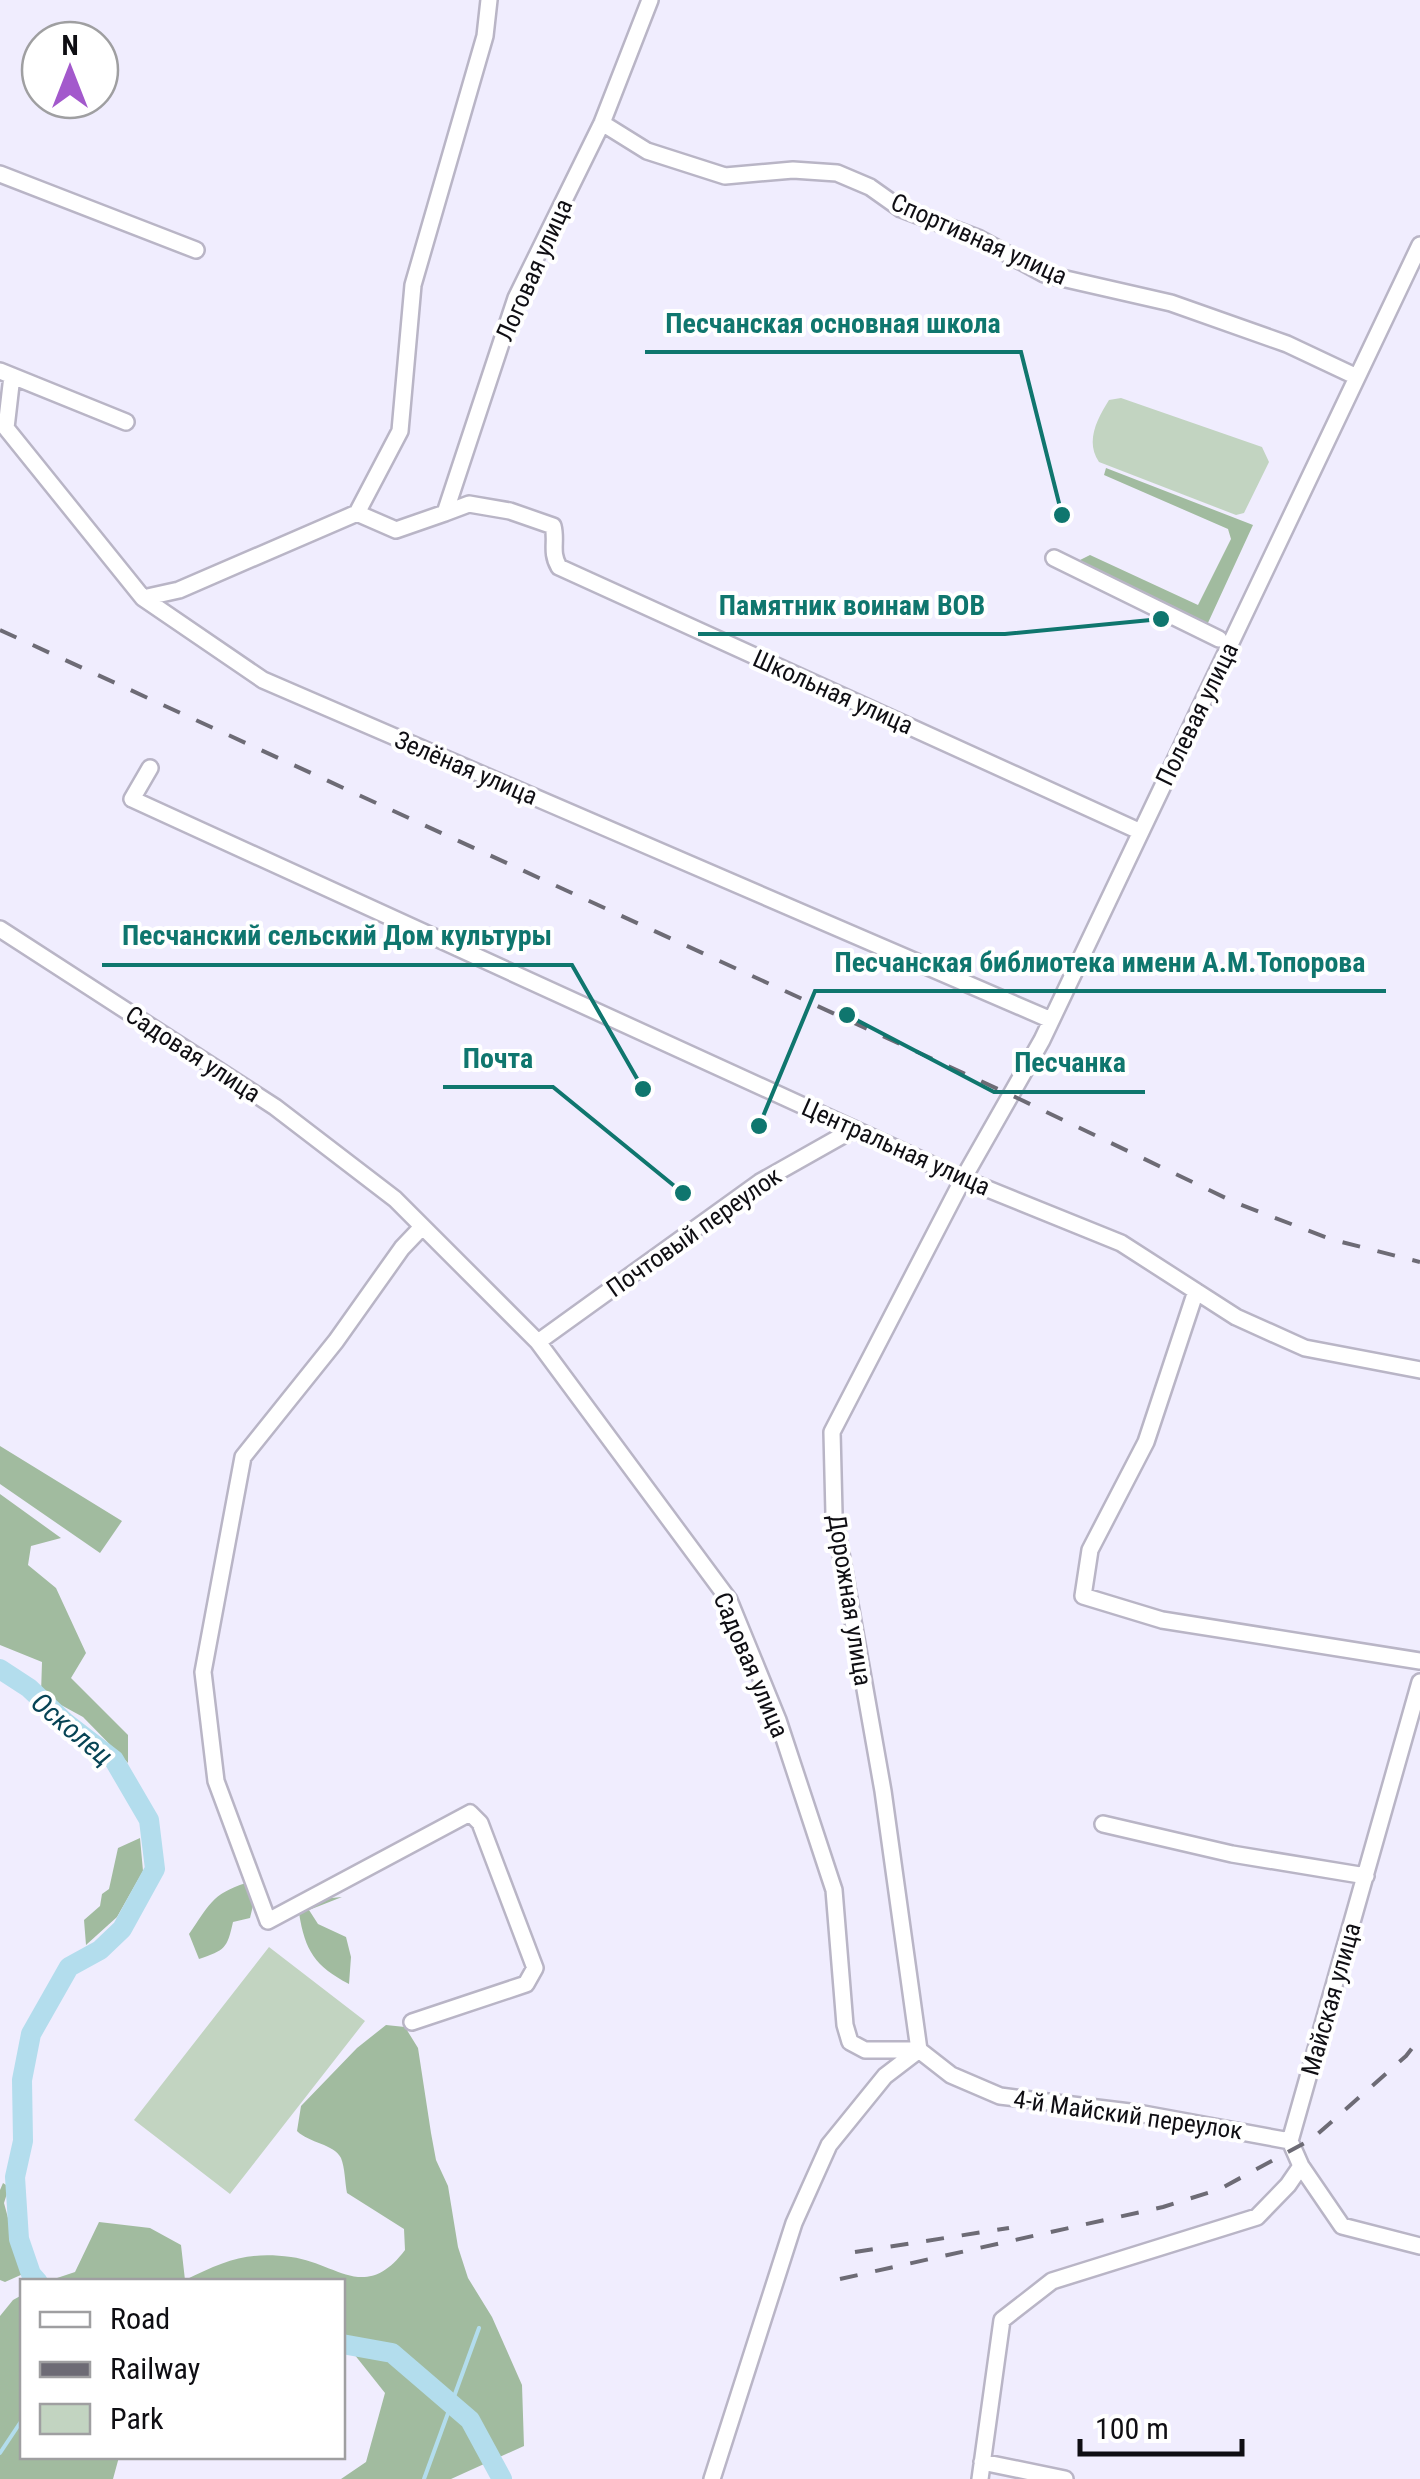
<svg xmlns="http://www.w3.org/2000/svg" width="1420" height="2479" font-family="'Roboto Condensed',sans-serif">
<style>
.green{fill:#c2d4c1}
.forest{fill:#a1bb9f}
.lines{fill:none;stroke-linecap:round;stroke-linejoin:round}
.stream{stroke:#b3dded;stroke-width:4}
.river{stroke:#b3dded;stroke-width:20}
.minor-casing{stroke:#b9b5c6;stroke-width:20}
.minor{stroke:#fff;stroke-width:15}
.rail{stroke:#6d6b75;stroke-width:4;stroke-dasharray:18 18;stroke-linecap:butt}
.labels{text-anchor:middle;dominant-baseline:central;stroke-width:8;stroke-linejoin:round;paint-order:stroke}
.street-label{font-size:25px;fill:#0f0e13;stroke:#fff}
.water-label{font-size:28px;font-style:italic;fill:#074455;stroke:#fff}
.leader{fill:none;stroke:#0f766e;stroke-width:4}
.callout-dot{fill:#0f766e;stroke:#fff;stroke-width:4}
.callout-label{font-size:28px;text-anchor:middle;font-weight:bold;fill:#0f766e;stroke:#fff;stroke-width:8;stroke-linejoin:round;paint-order:stroke}
</style>
<rect width="100%" height="100%" fill="#f0edfe"/>
<path class="green" d="M1121,398L1262,447L1269,462L1244,513L1236,515L1099,462C1085,442 1097,419 1109,400Z
M269,1947L365,2021L230,2194L134,2120Z"/>
<path class="forest" d="M1106,468L1253,525L1207,625L1082,567L1080,560L1090,555L1198,605L1231,539L1228,529L1104,475Z
M0,1446L122,1521L100,1553L0,1484Z
M0,1494L61,1538L31,1546L28,1565L56,1588L86,1653L71,1678L128,1735V1763L83,1717L41,1694L42,1662L0,1645Z
M140,1838L143,1871L117,1917L86,1945L84,1920L100,1906L102,1894L109,1889L118,1848Z
M246,1883L255,1897L250,1918L233,1922C227,1949 225,1950 199,1959L189,1934C209,1906 211,1894 246,1883Z
M342,1897L309,1910L318,1924L346,1937L351,1957L349,1984C315,1966 305,1951 299,1913L311,1900Z
M386,2025L405,2027L418,2048L431,2133L436,2160L448,2186L458,2247L468,2278L492,2317L522,2385L524,2446L451,2479H341L366,2462L385,2393L354,2354L343,2352L342,2282L48,2281L75,2272L99,2222L150,2228L181,2245L185,2280C224,2261 247,2251 291,2257C337,2263 365,2303 405,2250L404,2229L347,2193C345,2183 345,2168 341,2158C334,2144 309,2143 297,2131L301,2106L357,2048Z
M3,2183L9,2187L4,2203L23,2274L5,2282L0,2280V2190Z
M22,2295V2456L119,2457L113,2479H0V2316L13,2300Z"/>
<g class="lines">
<path class="stream" d="M0,2453L22,2420
M424,2479L479,2328"/>
<path class="river" d="M0,1669L29,1688L66,1723L114,1760L149,1820L155,1869L122,1929L100,1950L69,1967L31,2034L22,2080L23,2141L15,2177L19,2239L31,2274L38,2282
M342,2344L392,2353L470,2420L502,2479"/>
<defs>
<path id="minor" d="M602,123L647,151L725,176L793,170L837,173L870,187L901,209L978,238L1044,274L1171,303L1287,344L1357,377
M0,174L196,250
M0,371L126,422
M12,376L6,428L143,598L263,680L1051,1020
M357,513L396,530L445,513L516,298L602,123L650,0
M445,513L469,504L510,511L553,526C557,541 550,552 559,567L1141,832
M1054,558L1219,639
M143,598L179,590L357,513L400,431L413,285L485,36L489,0
M150,768L132,799L963,1179L1121,1243L1236,1317L1305,1348L1420,1370
M0,929L275,1107L395,1199L538,1342L729,1600L778,1720L834,1890L845,2025L850,2042L865,2050H919
M1196,1291L1146,1442L1090,1550L1083,1596L1162,1620L1420,1661
M538,1342L760,1182L854,1129
M1420,1682L1290,2141L1301,2166L1342,2226L1420,2246
M1103,1824L1232,1854L1366,1876
M412,2022L526,1984L535,1968L480,1823L470,1813L268,1921L216,1781L203,1672L243,1457L336,1341L402,1248L422,1227
M919,2050L883,1791L834,1514L832,1432L963,1179L1042,1040L1420,245
M919,2050L951,2075L1000,2096L1138,2113L1290,2141
M982,2462L1065,2479
M712,2479L794,2223L829,2145L885,2076L919,2050
M980,2479L1002,2320L1052,2281L1257,2217L1288,2185L1301,2166"/>
</defs>
<use href="#minor" class="minor-casing"/>
<use href="#minor" class="minor"/>
<path class="rail" d="M0,630L1011,1095L1234,1202L1330,1239L1420,1262
M855,2252L1009,2228
M840,2279L1163,2207L1220,2189L1312,2139L1406,2056L1420,2038"/>
</g>
<g class="labels">
<g class="street-label">
<text transform="translate(979 239) rotate(24)">Спортивная улица</text>
<text transform="translate(534 270) rotate(-66)">Логовая улица</text>
<text transform="translate(833 692) rotate(24)">Школьная улица</text>
<text transform="translate(1197 714) rotate(-64)">Полевая улица</text>
<text transform="translate(466 768) rotate(23)">Зелёная улица</text>
<text transform="translate(193 1054) rotate(33)">Садовая улица</text>
<text transform="translate(896 1147) rotate(24)">Центральная улица</text>
<text transform="translate(694 1232) rotate(-35)">Почтовый переулок</text>
<text transform="translate(850 1600) rotate(81)">Дорожная улица</text>
<text transform="translate(751 1665) rotate(67)">Садовая улица</text>
<text transform="translate(1331 1999) rotate(-74)">Майская улица</text>
<text transform="translate(1128 2115) rotate(8)">4-й Майский переулок</text>
</g>
<g class="water-label">
<text transform="translate(72 1729) rotate(40)">Осколец</text>
</g>
</g>
<path class="leader" d="M1062 515L1021 352H645M1161 619L1005 634H698M643 1089L572 965H102M759 1126L815 991H1386M683 1193L553 1087H443M847 1015L994 1092H1145"/>
<g class="callout-dot">
<circle cx="1062" cy="515" r="10"/>
<circle cx="1161" cy="619" r="10"/>
<circle cx="643" cy="1089" r="10"/>
<circle cx="759" cy="1126" r="10"/>
<circle cx="683" cy="1193" r="10"/>
<circle cx="847" cy="1015" r="10"/>
</g>
<g class="callout-label">
<text x="833" y="333">Песчанская основная школа</text>
<text x="852" y="615">Памятник воинам ВОВ</text>
<text x="337" y="945">Песчанский сельский Дом культуры</text>
<text x="1100" y="972">Песчанская библиотека имени А.М.Топорова</text>
<text x="498" y="1068">Почта</text>
<text x="1070" y="1072">Песчанка</text>
</g>
<rect x="20" y="2279" width="325" height="180" fill="#ffffff" stroke="#9f9fa1" stroke-width="2.5"/>
<rect x="40" y="2312" width="50" height="15" fill="#ffffff" stroke="#9f9fa1" stroke-width="2.5"/>
<text x="110" y="2329" font-size="30" fill="#0f0e13">Road</text>
<rect x="40" y="2362" width="50" height="15" fill="#6d6b75" stroke="#9f9fa1" stroke-width="2.5"/>
<text x="110" y="2379" font-size="30" fill="#0f0e13">Railway</text>
<rect x="40" y="2404" width="50" height="30" fill="#c2d4c1" stroke="#9f9fa1" stroke-width="2.5"/>
<text x="110" y="2429" font-size="30" fill="#0f0e13">Park</text>
<g transform="translate(70 70)"><circle r="48" fill="#ffffff" stroke="#9f9fa1" stroke-width="2.5"/>
<path d="M0-8L18 38L0 25L-18 38Z" fill="#a359cc"/>
<text y="-15" font-size="28" font-weight="bold" text-anchor="middle" fill="#0f0e13">N</text>
</g>
<path d="M1080 2439v15h162v-15" fill="none" stroke="#0f0e13" stroke-width="5"/>
<text x="1095" y="2439" font-size="30" fill="#0f0e13" stroke="#ffffff" stroke-width="8" paint-order="stroke">100 m</text>
</svg>
